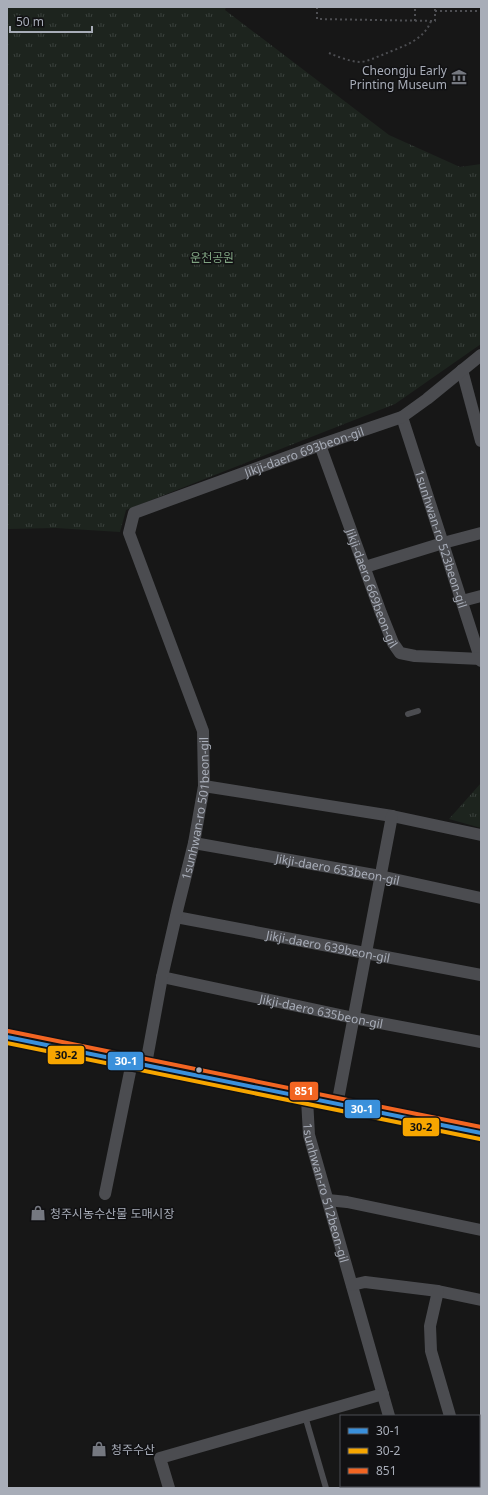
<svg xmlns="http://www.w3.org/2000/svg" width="488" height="1495" font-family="'Noto Sans','Noto Sans KR',sans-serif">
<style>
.park{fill:url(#park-tufts)}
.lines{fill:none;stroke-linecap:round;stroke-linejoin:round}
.path{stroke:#4d4e52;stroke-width:2;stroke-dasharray:2 3;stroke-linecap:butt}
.service{stroke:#4b4c50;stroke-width:6}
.minor{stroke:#4b4c50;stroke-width:12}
.tertiary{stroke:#4b4c50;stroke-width:15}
.bus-1-casing{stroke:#111113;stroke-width:7}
.bus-2-casing{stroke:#111113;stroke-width:7}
.bus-3-casing{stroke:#111113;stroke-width:7}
.bus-1{stroke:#3a90db;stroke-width:4}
.bus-2{stroke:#f7a600;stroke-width:4}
.bus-3{stroke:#f26522;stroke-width:4}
.bus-dot{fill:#a8adb8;stroke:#111113;stroke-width:1.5}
.labels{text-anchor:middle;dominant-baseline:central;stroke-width:3;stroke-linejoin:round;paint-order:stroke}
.poi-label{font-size:12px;fill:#a8adb8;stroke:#111113;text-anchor:start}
.park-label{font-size:12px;fill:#7fa381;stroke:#111113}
.street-label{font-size:12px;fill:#a8adb8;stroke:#111113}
.line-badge{stroke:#111113;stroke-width:1.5}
.badge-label{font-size:11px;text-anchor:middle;font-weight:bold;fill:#fff}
.pale-badge-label{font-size:11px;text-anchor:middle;font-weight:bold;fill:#111}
</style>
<defs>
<pattern id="park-tufts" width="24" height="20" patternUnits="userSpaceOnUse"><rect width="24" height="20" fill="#1d241e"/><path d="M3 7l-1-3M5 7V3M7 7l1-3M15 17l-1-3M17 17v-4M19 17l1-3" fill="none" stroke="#3b413d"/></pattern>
</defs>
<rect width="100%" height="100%" fill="#171717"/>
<path class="park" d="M7,7H226L225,10L389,135L460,167L481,164V344L395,404L126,510L120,532L56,528L7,529Z
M481,783V828L449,819Z"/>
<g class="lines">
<path class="path" d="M317,7V19L435,21V7
M435,11H481
M415,21V7
M329,53C338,57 349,61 359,62C367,62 374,58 382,55C400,47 423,42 431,21"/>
<path class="service" d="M408,714L418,711
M305,1416L326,1488"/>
<g class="minor">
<path d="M462,370L481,441"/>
<path id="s1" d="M402,417L481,661"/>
<path id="s2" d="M320,445L381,613L393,643L400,653L415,656L481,659"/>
<path d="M365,567L443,543L481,533"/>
<path d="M462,601L481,596"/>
<path d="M204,786L392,816L481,835"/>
<path id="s3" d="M194,843L380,876L481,898"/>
<path id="s4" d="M176,917L481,975"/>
<path id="s5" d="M162,977L354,1018L481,1042"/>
<path id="s6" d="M146,1064L162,977L178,907L194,843L204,786L203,731L129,533L134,513L320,445L402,417L427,399L481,355"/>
<path id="s7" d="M307,1099L309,1135L389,1416"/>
<path d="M337,1105L392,816"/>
<path d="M105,1194L132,1062"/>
<path d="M328,1200L347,1202L481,1230"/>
<path d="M352,1285L365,1282L438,1291L481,1300"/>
<path d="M438,1291L430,1326L431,1351L450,1416"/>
<path d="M479,1474H481"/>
<path d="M410,1486L411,1488"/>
<path d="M169,1488L160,1458L383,1394"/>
<path d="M432,1488L439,1486"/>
</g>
<path class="tertiary" d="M7,1037C165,1068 323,1102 481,1133"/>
<defs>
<path id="bus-1" d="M7,1037L481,1133"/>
<path id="bus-2" d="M7,1043L480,1139"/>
<path id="bus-3" d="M8,1031L481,1127"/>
</defs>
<use href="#bus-1" class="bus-1-casing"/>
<use href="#bus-2" class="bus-2-casing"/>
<use href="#bus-3" class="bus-3-casing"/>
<use href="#bus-1" class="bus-1"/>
<use href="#bus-2" class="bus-2"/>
<use href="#bus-3" class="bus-3"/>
</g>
<defs>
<symbol id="museum-bare" viewBox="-9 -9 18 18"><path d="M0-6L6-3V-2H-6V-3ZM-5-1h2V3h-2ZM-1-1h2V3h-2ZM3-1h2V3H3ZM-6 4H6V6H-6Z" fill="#757880" stroke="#111113" stroke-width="2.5" paint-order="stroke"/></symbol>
<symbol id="shop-bare" viewBox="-9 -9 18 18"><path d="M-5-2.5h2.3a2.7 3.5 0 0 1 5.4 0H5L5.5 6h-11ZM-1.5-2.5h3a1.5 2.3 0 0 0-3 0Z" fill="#757880" stroke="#111113" stroke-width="2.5" paint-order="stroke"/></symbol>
</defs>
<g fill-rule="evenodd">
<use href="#museum-bare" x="448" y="66" width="22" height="22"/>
<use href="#shop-bare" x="27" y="1202" width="22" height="22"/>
<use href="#shop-bare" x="88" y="1438" width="22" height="22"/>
</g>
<circle class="bus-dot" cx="199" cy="1070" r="3.5"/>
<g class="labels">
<g class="poi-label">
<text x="447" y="70" text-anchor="end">Cheongju Early<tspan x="447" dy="14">Printing Museum</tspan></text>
<text x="50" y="1213">청주시농수산물 도매시장</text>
<text x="111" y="1449">청주수산</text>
</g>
<g class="park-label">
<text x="212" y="257">운천공원</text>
</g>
<g class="street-label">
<text stroke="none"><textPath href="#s6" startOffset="752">Jikji-daero 693beon-gil</textPath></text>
<text stroke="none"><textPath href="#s1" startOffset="128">1sunhwan-ro 523beon-gil</textPath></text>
<text stroke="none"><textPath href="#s2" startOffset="152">Jikji-daero 669beon-gil</textPath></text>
<text stroke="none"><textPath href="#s6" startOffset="261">1sunhwan-ro 501beon-gil</textPath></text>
<text stroke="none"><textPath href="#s3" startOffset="146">Jikji-daero 653beon-gil</textPath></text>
<text stroke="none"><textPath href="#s4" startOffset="155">Jikji-daero 639beon-gil</textPath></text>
<text stroke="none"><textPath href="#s5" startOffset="163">Jikji-daero 635beon-gil</textPath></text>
<text stroke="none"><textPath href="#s7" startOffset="96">1sunhwan-ro 512beon-gil</textPath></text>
</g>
</g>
<g class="line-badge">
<rect x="47" y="1045" width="38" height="20" rx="4" fill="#f7a600"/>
<rect x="107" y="1051" width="37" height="20" rx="4" fill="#3a90db"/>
<rect x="289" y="1081" width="30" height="20" rx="4" fill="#f26522"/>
<rect x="344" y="1099" width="37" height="20" rx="4" fill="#3a90db"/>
<rect x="402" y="1117" width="38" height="20" rx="4" fill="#f7a600"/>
</g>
<g class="badge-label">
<text x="126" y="1065">30-1</text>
<text x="304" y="1095">851</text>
<text x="362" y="1113">30-1</text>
</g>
<g class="pale-badge-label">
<text x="66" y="1059">30-2</text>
<text x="421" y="1131">30-2</text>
</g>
<rect width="488" height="1495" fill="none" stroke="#a8adb8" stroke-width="16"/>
<rect x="340" y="1415" width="140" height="72" fill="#111113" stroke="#4d4f55"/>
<rect x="348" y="1428" width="20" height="6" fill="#3a90db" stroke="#4d4f55"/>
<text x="376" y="1435" font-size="12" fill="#a8adb8">30-1</text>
<rect x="348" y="1448" width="20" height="6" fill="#f7a600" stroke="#4d4f55"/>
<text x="376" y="1455" font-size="12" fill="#a8adb8">30-2</text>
<rect x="348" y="1468" width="20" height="6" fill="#f26522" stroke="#4d4f55"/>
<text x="376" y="1475" font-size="12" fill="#a8adb8">851</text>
<path d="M10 26v6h82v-6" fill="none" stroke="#a8adb8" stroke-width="2"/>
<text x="16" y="26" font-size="12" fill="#a8adb8" stroke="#111113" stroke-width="3" paint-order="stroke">50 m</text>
</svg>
